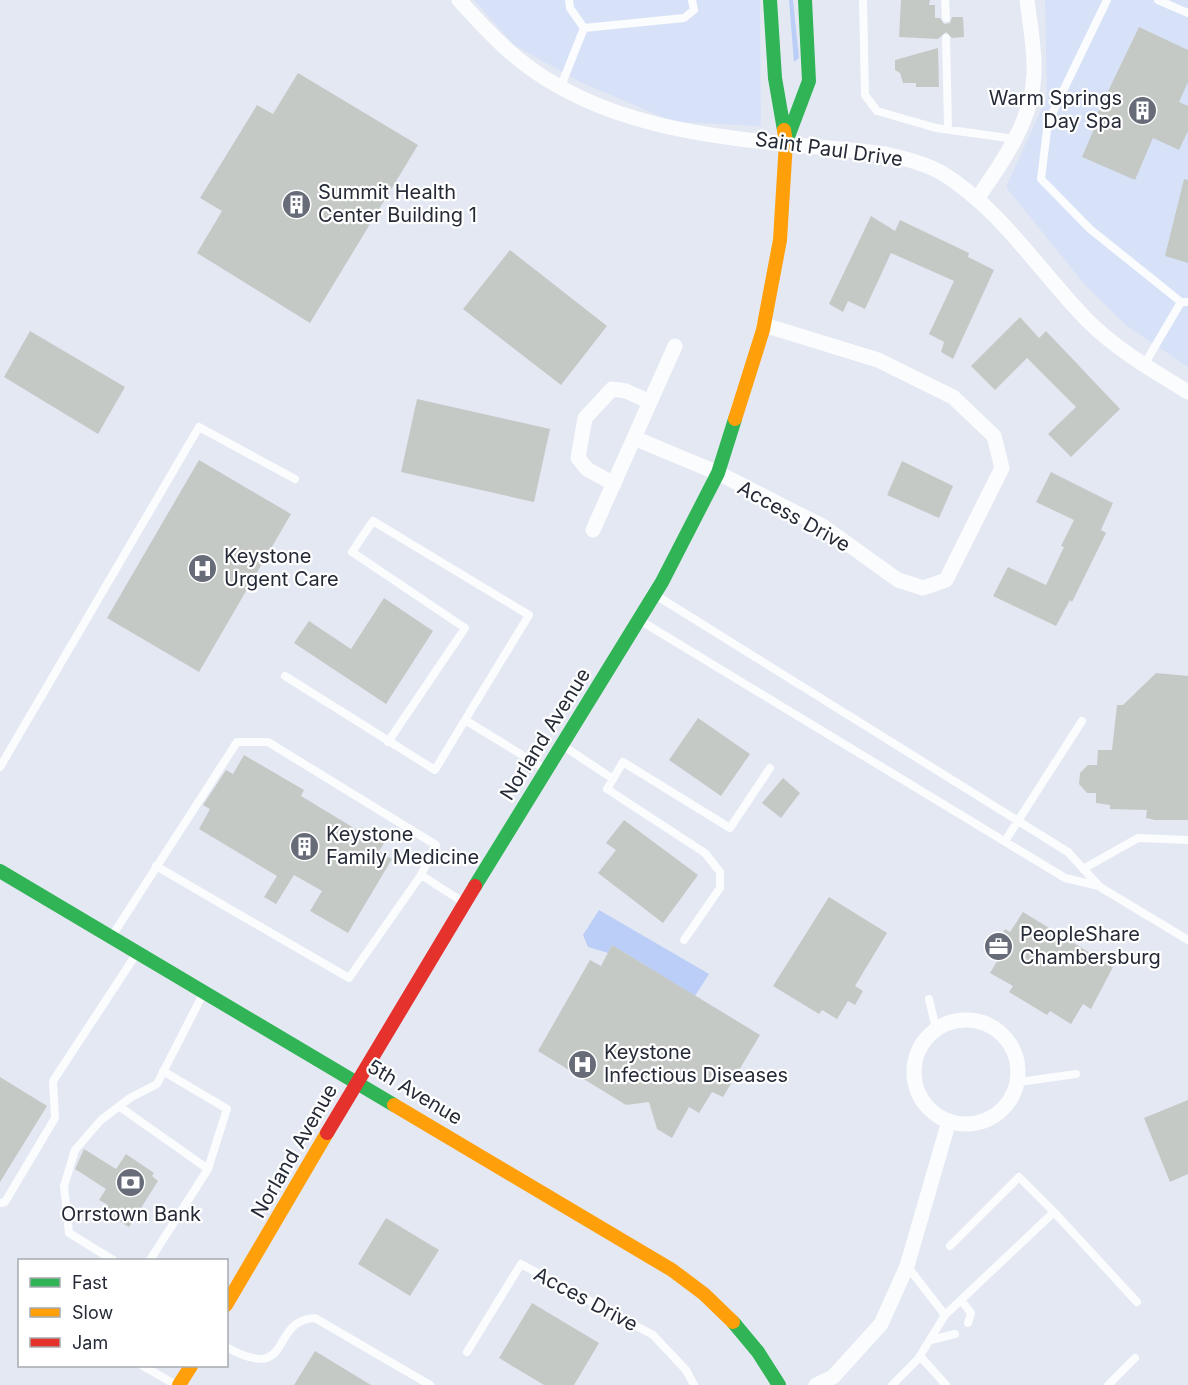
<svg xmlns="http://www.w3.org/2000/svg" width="1188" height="1385" font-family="Inter,sans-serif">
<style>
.built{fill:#d7e2f8}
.green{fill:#bacef8}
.building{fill:#c5c9c6}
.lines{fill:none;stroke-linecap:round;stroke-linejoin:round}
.lane{stroke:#fbfcfd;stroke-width:8}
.street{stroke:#fbfcfd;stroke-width:15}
.fast{stroke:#30b455;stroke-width:14}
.slow{stroke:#ff9f0a;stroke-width:14}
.jam{stroke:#e5322d;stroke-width:14}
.labels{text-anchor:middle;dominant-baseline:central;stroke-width:4.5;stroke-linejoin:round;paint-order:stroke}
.poi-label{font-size:20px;fill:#242a36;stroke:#fff;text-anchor:start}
.street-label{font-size:20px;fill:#242a36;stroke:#fff}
</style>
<rect width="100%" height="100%" fill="#e3e8f3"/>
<path class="built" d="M474,0H760L761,126L674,122L578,81L514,45Z
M1045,0H1188V367L1127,326L1085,285L1006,187L1047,97Z"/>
<path class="green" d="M789,0H793L799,58L794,62Z
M599,910L709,974L695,996L612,945L608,953L588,947L583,935Z"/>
<path class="building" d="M901,0H930L929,5H935V18H940L944,24L950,23L952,17H963L964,37L952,38L946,32L938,39L899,37Z
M1139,27L1188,50V82L1179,102L1188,106V131L1179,150L1153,138L1135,180L1082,157L1100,115L1097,114Z
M938,48L939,87H916V83H903L900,73L895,70V60Z
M298,73L418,145L310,323L197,253L222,211L200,198L257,105L273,114Z
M1184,179L1188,180V263L1165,256Z
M871,216L895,231L900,220L969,253L968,257L994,270L953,359L941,352L944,342L929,334L954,281L891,253L865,309L848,301L843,312L829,304Z
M510,250L607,326L561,385L463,309Z
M1020,317L1039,338L1046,331L1120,409L1071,457L1048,434L1076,407L1027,358L995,390L971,366Z
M30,331L125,387L98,434L4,377Z
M417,399L550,429L534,502L401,472Z
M199,460L291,514L199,672L107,618Z
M902,461L953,486L939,518L887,495Z
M1051,472L1113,503L1101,530L1106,533L1072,602L1070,600L1056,626L993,596L1008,567L1046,585L1064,547L1061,546L1074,520L1036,502Z
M384,598L433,631L386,704L294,643L309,621L351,649Z
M1156,673L1188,676V820H1155L1146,818L1147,810L1110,809V805L1096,803V793H1087L1079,784L1080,773L1088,765H1097L1098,750H1112L1117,705H1123Z
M698,718L750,754L721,796L669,760Z
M244,755L304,790L301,796L359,831L361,827L385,842L379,851L392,859L348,933L310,911L322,891L294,875L276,904L264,897L277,876L199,829L210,809L203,805L226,770L233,774Z
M783,778L800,793L781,818L762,803Z
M624,820L698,875L663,923L598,873L616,850L606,843Z
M829,897L887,933L855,986L863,991L855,1005L848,1001L837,1019L822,1010L819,1014L773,986Z
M1023,912L1113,967L1091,1009L1083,1004L1071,1024L1050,1011L1047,1015L1009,992L1013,986L990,973L1002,953L994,948L1005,929L1010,932Z
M612,945L760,1035L723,1097L712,1092L699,1113L689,1107L672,1138L657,1129L649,1102L626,1105L538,1051L590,960L601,966Z
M0,1077L47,1106L0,1182Z
M1188,1100V1174L1170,1182L1144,1118Z
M84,1149L116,1169L126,1154L154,1173L152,1176L158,1181L129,1227L104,1211L108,1205L99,1200L106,1189L75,1169Z
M386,1218L439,1250L410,1296L358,1264Z
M532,1303L599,1343L574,1385H544L499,1358Z
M315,1351L371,1385H294Z"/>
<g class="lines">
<path class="lane" d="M569,0L570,8L584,28
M863,0L865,95L877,111L936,128L1015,139
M945,0L946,18
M1107,0L1048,122L1041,179L1090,229L1181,302
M1158,0L1188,13
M946,38L948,129
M561,86L584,28L684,18L694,10L692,0
M1144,365L1181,302H1188
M657,596L1068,852L1100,887L1188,940
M641,621L1065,878L1099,886
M285,676L435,770L465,720
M388,742L465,628L352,552L373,521L529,615L465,720L545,769
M562,745L613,779
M0,767L199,427L295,479
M1005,841L1082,721
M1083,869L1138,838L1188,840
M421,875L463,902
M112,936L237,742H268L436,845L421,875L349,978L156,866
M684,940L720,888V872L705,853L607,789L623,762L730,828L770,768
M929,999L936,1029
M163,1071L227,1109L208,1169
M1019,1082L1076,1074
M120,1107L208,1169L150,1260
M0,1203L5,1202L55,1118L53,1081L137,953
M1054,1212L1137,1302
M113,1260L69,1233L64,1186L75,1150L101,1120L130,1098L157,1084L203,994
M961,1300L971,1313L968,1323
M945,1315L1054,1212L1019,1177L950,1246
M931,1340L955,1334
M226,1347C295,1385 268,1320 315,1318L430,1385
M467,1352L521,1264L653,1335L686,1370L694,1385
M920,1356L946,1385
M143,1366L176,1385
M892,1385L918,1359L945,1315L907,1266
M1108,1385L1135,1358"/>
<path class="street" d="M459,0C477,20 496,41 517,58C619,142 762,139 886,154C905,159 925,163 942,173C1002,210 1039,271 1087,320C1117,350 1152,370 1188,392
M977,199C1003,161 1032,122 1034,74C1035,50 1030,24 1027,0
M634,438L718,473L824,527L898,580L923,588L946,580L1002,468L994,436L953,397L878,360L764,325
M614,484L587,469L578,458L585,418L612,389L626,391L650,402
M593,530L675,346
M914 1072a52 52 0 1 1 104 0a52 52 0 1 1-104 0Z
M816,1385L833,1377L881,1324L907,1266L949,1121"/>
<path class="fast" d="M770,0L775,78L784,130
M786,142L809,81L805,0
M0,871L394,1105
M475,886L662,582L718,473L735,419
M733,1322L758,1352L779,1385"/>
<path class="slow" d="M735,419L763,330L780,240L786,142L784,130
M394,1105L672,1270L704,1294L733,1322
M226,1305L327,1133
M179,1385L191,1366"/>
<path class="jam" d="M327,1133L475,886"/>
</g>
<defs>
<symbol id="building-disc" viewBox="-11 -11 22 22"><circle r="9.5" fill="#676c78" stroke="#fff"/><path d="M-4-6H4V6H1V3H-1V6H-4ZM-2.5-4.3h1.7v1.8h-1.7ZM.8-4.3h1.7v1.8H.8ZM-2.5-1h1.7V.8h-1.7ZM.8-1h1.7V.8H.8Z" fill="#fff"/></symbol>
<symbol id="hospital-disc" viewBox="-11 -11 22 22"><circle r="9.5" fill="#676c78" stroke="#fff"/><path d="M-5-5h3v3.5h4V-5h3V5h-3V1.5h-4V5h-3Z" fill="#fff"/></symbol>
<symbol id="office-disc" viewBox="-11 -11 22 22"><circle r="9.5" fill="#676c78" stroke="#fff"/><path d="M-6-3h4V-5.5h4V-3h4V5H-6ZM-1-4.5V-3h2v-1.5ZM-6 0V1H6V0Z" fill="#fff"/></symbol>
<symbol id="bank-disc" viewBox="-11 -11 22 22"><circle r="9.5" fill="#676c78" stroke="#fff"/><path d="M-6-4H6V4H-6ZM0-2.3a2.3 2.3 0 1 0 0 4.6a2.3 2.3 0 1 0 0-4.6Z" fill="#fff"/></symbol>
</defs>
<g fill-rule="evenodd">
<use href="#building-disc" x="1126" y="94" width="33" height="33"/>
<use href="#building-disc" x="280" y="188" width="33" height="33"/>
<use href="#hospital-disc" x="186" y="552" width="33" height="33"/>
<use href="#building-disc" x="288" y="830" width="33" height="33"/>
<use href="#office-disc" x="982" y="930" width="33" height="33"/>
<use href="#hospital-disc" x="566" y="1048" width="33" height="33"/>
<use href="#bank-disc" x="114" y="1166" width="33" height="33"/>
</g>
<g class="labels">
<g class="poi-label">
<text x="1122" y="98" text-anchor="end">Warm Springs<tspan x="1122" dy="23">Day Spa</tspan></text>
<text x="318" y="192">Summit Health<tspan x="318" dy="23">Center Building 1</tspan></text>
<text x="224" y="556">Keystone<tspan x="224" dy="23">Urgent Care</tspan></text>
<text x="326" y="834">Keystone<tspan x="326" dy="23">Family Medicine</tspan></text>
<text x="1020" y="934">PeopleShare<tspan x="1020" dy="23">Chambersburg</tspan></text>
<text x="604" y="1052">Keystone<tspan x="604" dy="23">Infectious Diseases</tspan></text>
<text x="131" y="1214" text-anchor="middle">Orrstown Bank</text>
</g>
<g class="street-label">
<text transform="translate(829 149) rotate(8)">Saint Paul Drive</text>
<text transform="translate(794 516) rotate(29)">Access Drive</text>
<text transform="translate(545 734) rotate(-58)">Norland Avenue</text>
<text transform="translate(415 1092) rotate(31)">5th Avenue</text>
<text transform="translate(294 1151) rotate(-60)">Norland Avenue</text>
<text transform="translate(586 1299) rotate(28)">Acces Drive</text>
</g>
</g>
<rect x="18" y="1259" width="210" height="108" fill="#ffffff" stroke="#a7aaaf" stroke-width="1.5"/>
<rect x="30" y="1278" width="30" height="9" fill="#30b455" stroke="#a7aaaf" stroke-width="1.5"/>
<text x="72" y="1289" font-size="18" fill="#242a36">Fast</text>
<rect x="30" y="1308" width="30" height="9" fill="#ff9f0a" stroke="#a7aaaf" stroke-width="1.5"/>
<text x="72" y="1319" font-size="18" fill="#242a36">Slow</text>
<rect x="30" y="1338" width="30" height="9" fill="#e5322d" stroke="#a7aaaf" stroke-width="1.5"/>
<text x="72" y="1349" font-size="18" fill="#242a36">Jam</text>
</svg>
